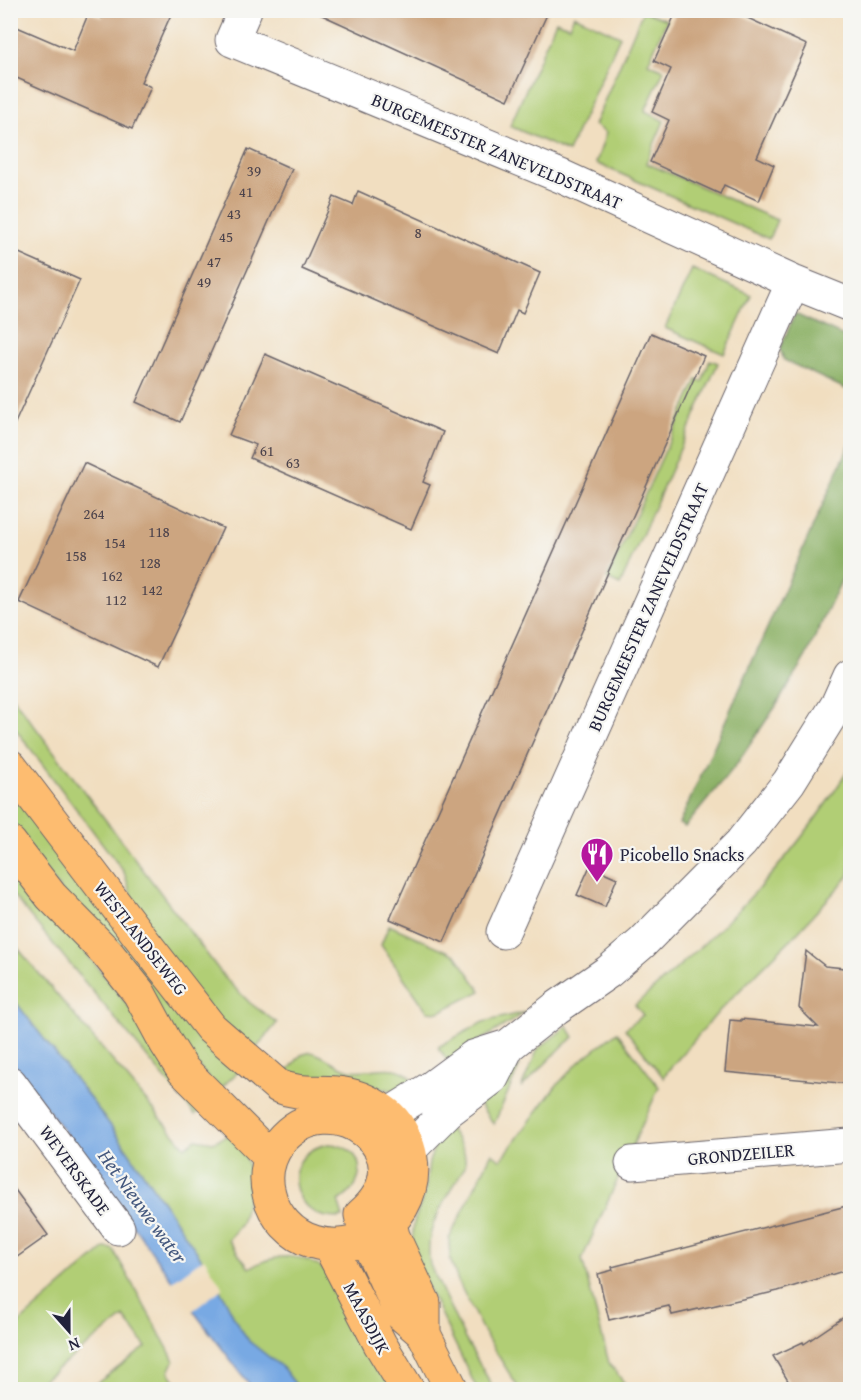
<svg xmlns="http://www.w3.org/2000/svg" width="861" height="1400" font-family="'Gentium Book Plus',serif">
<style>
.green{fill:#b1ce75;stroke:#6a7858;stroke-width:1.5}
.forest{fill:#8cb166;stroke:#576a50;stroke-width:1.5}
.water{fill:#78a9e3;stroke:#4d668f;stroke-width:1.5}
.pier{fill:#f1dec0}
.building{fill:#cca580}
.lines{fill:none;stroke-linecap:round;stroke-linejoin:round}
.minor-casing{stroke:#6a646a;stroke-width:35}
.major-casing{stroke:#6a646a;stroke-width:35}
.minor{stroke:#fff;stroke-width:33}
.major{stroke:#fdbc70;stroke-width:33}
.labels{text-anchor:middle;dominant-baseline:central;stroke-width:4.5;stroke-linejoin:round;paint-order:stroke}
.number-label{font-size:15px;fill:#4c434c}
.street-label{font-size:18px;fill:#22223b;stroke:#f6f6f2}
.poi-label{font-size:18px;fill:#22223b;stroke:#f6f6f2;text-anchor:start}
.water-label{font-size:20px;font-style:italic;fill:#44587e;stroke:#f6f6f2}
</style>
<rect width="100%" height="100%" fill="#f6f6f2"/>
<filter id="ink" filterUnits="userSpaceOnUse"><feTurbulence type="fractalNoise" baseFrequency=".0167" numOctaves="2"/><feDisplacementMap in="SourceGraphic" scale="12" xChannelSelector="R" yChannelSelector="G"/><feConvolveMatrix kernelMatrix="1 2 1 2 8 2 1 2 1" color-interpolation-filters="sRGB"/></filter>
<filter id="wash" filterUnits="userSpaceOnUse"><feTurbulence type="fractalNoise" baseFrequency=".008" numOctaves="4" result="noise"/><feDisplacementMap in="SourceGraphic" scale="24" xChannelSelector="R" yChannelSelector="G"/><feGaussianBlur stdDeviation="1.35" result="paint"/><feColorMatrix in="noise" values="0 0 0 0 0 0 0 0 0 0 0 0 0 0 0 0 0 1.4 0 .05"/><feComposite in="paint" operator="in"/></filter>
<g filter="url(#wash)">
<rect width="100%" height="100%" fill="#f1dec0"/>
<path class="green" d="M643,11L667,20L648,63L664,70L645,111L664,121L646,163L777,220L769,239L596,163L606,133L594,125Z
M574,15L620,36L568,152L510,126L556,21L569,26Z
M692,269L751,295L724,354L665,328Z
M710,360L718,363L620,585L607,579L697,380L702,382Z
M11,695L225,978L250,1003L277,1023L254,1051L217,1019L140,922L124,872L11,723Z
M850,767V872L848,877L794,936L720,1010L666,1073L664,1078L625,1029L643,1015L635,1005C667,977 700,949 730,918C776,873 816,822 850,767Z
M11,781L241,1069L218,1091L11,827Z
M10,858L207,1104L195,1115L11,893Z
M389,925L456,955L481,991L439,1012L427,1011L381,945Z
M10,939L185,1147L196,1139L213,1142L228,1135L244,1149L250,1174V1190L241,1224L228,1240L249,1268C279,1253 301,1251 328,1273L396,1389H299L283,1368L250,1343L238,1325L223,1295L199,1255L111,1126L11,996Z
M526,1012L479,1041L449,1063L438,1047L483,1022Z
M567,1026L574,1037L565,1044L521,1088L538,1049Z
M617,1032L659,1087L582,1259L609,1363L629,1389H519L484,1333L458,1281L450,1259L449,1239L492,1153L501,1160L556,1086L579,1062Z
M311,1052C325,1055 336,1067 350,1070C373,1074 396,1059 413,1080L398,1091L286,1073L301,1055Z
M520,1065L494,1124L479,1104Z
M449,1128C458,1141 467,1150 465,1166C447,1201 423,1223 430,1265L465,1339L494,1389H477L411,1253L414,1222L425,1193L429,1162L435,1145Z
M328,1144C366,1145 370,1184 338,1201L343,1217C293,1226 273,1155 328,1144Z
M105,1248L113,1249L167,1347L174,1361L169,1372L181,1389H89L146,1347L124,1317L31,1389H11V1330Z"/>
<path class="forest" d="M795,314L850,339V391L784,360L780,349Z
M850,444V562L806,656L776,706L736,765L685,827L679,824Z"/>
<path class="water" d="M11,996L111,1126L199,1255L223,1295L238,1325L250,1342L283,1368L299,1389H253L198,1317L107,1189L11,1060Z"/>
<path class="pier" d="M204,1258L223,1288L191,1312L170,1283Z"/>
<g id="blocks">
<path class="building" d="M104,10H173L141,82L151,87L132,129L10,75V24L73,51L89,12L102,18Z
M311,10H549L508,100Z
M677,10H730L807,45L757,157L774,165L759,201L724,185L720,194L650,162L669,120L652,112L671,69L654,61Z
M248,149L292,169L180,422L136,402Z
M358,191L540,273L523,313L517,310L499,354L302,269L334,197L353,205Z
M10,249L80,280L10,434Z
M651,333L704,356L444,942L390,919Z
M265,354L443,432L423,482L430,485L411,529L250,458L256,445L229,435Z
M84,463L223,528L158,667L19,602Z
M590,866L617,878L605,907L577,895Z
M806,951L825,966L844,968V972L850,973V1084L725,1072L730,1020L741,1021V1019L818,1027L799,1008Z
M10,1183L48,1235L10,1262Z
M850,1205V1269L778,1291L672,1315L669,1306L609,1320L598,1274L613,1270L612,1267Z
M850,1313V1389H793L773,1356L803,1342L804,1344Z"/>
</g>
</g>
<g filter="url(#ink)">
<use href="#blocks" fill-opacity="0" stroke="#6a646a" stroke-width="1.5"/>
<g class="lines">
<defs>
<path id="minor" d="M245,10L232,40L563,177L793,282L850,305
M503,932L793,282
M10,1083L118,1228
M388,1115L431,1088L473,1057L508,1046L556,1008L608,972L642,943L741,843L789,782L837,705L850,676
M409,1150L448,1111L492,1078L508,1046
M632,1163L850,1145"/>
<path id="major" d="M10,766L137,933L211,1028L278,1086C300,1095 315,1091 336,1093C353,1094 369,1101 383,1111C395,1119 403,1133 408,1147C427,1205 371,1259 314,1242C292,1236 274,1216 269,1194C264,1176 268,1158 279,1143C331,1078 432,1155 361,1215L366,1238L401,1314L424,1334L452,1390
M10,843L51,896L107,953L139,993L166,1043L183,1070L270,1157
M390,1223L393,1236L424,1303V1334
M329,1245L380,1344L408,1390"/>
</defs>
<use href="#minor" class="minor-casing"/>
<use href="#major" class="major-casing"/>
<use href="#minor" class="minor"/>
<use href="#major" class="major"/>
</g>
</g>
<defs>
<symbol id="restaurant-pin" viewBox="-11 -11 22 30"><path d="M0 17L-7.5 6A9.5 9.5 0 1 1 7.5 6Z" fill="#b5179e" stroke="#f6f6f2"/><path d="M-5-6h1v4h1v-4h1v4h1v-4h1v5L-1.5 .5V6h-2V.5L-5-1ZM5-6V6H3V1.5H1.5Q1.5-4 5-6Z" fill="#fff"/></symbol>
</defs>
<g fill-rule="evenodd">
<use href="#restaurant-pin" x="578" y="835" width="38" height="52"/>
</g>
<g class="labels">
<g class="number-label">
<text x="254" y="170">39</text>
<text x="246" y="191">41</text>
<text x="234" y="213">43</text>
<text x="418" y="232">8</text>
<text x="226" y="236">45</text>
<text x="214" y="261">47</text>
<text x="204" y="281">49</text>
<text x="267" y="450">61</text>
<text x="293" y="462">63</text>
<text x="94" y="513">264</text>
<text x="159" y="531">118</text>
<text x="115" y="542">154</text>
<text x="76" y="555">158</text>
<text x="150" y="562">128</text>
<text x="112" y="575">162</text>
<text x="152" y="589">142</text>
<text x="116" y="599">112</text>
</g>
<g class="street-label">
<text transform="translate(497 151) rotate(23)">BURGEMEESTER ZANEVELDSTRAAT</text>
<text transform="translate(648 607) rotate(-66)">BURGEMEESTER ZANEVELDSTRAAT</text>
<text transform="translate(141 938) rotate(52)">WESTLANDSEWEG</text>
<text transform="translate(741 1154) rotate(-5)">GRONDZEILER</text>
<text transform="translate(75 1170) rotate(54)">WEVERSKADE</text>
<text transform="translate(367 1318) rotate(62)">MAASDIJK</text>
</g>
<g class="poi-label">
<text x="620" y="854">Picobello Snacks</text>
</g>
<g class="water-label">
<text transform="translate(143 1206) rotate(54)">Het Nieuwe water</text>
</g>
</g>
<rect width="861" height="1400" fill="none" stroke="#f6f6f2" stroke-width="36"/>
<g transform="translate(69 1331) rotate(159)" stroke="#f6f6f2" stroke-width="4.5" paint-order="stroke">
<path d="M0-4.5L10 22L0 15L-10 22Z" fill="#22223b"/>
<text y="-9" font-size="16" font-weight="bold" text-anchor="middle" fill="#22223b">N</text>
</g>
</svg>
